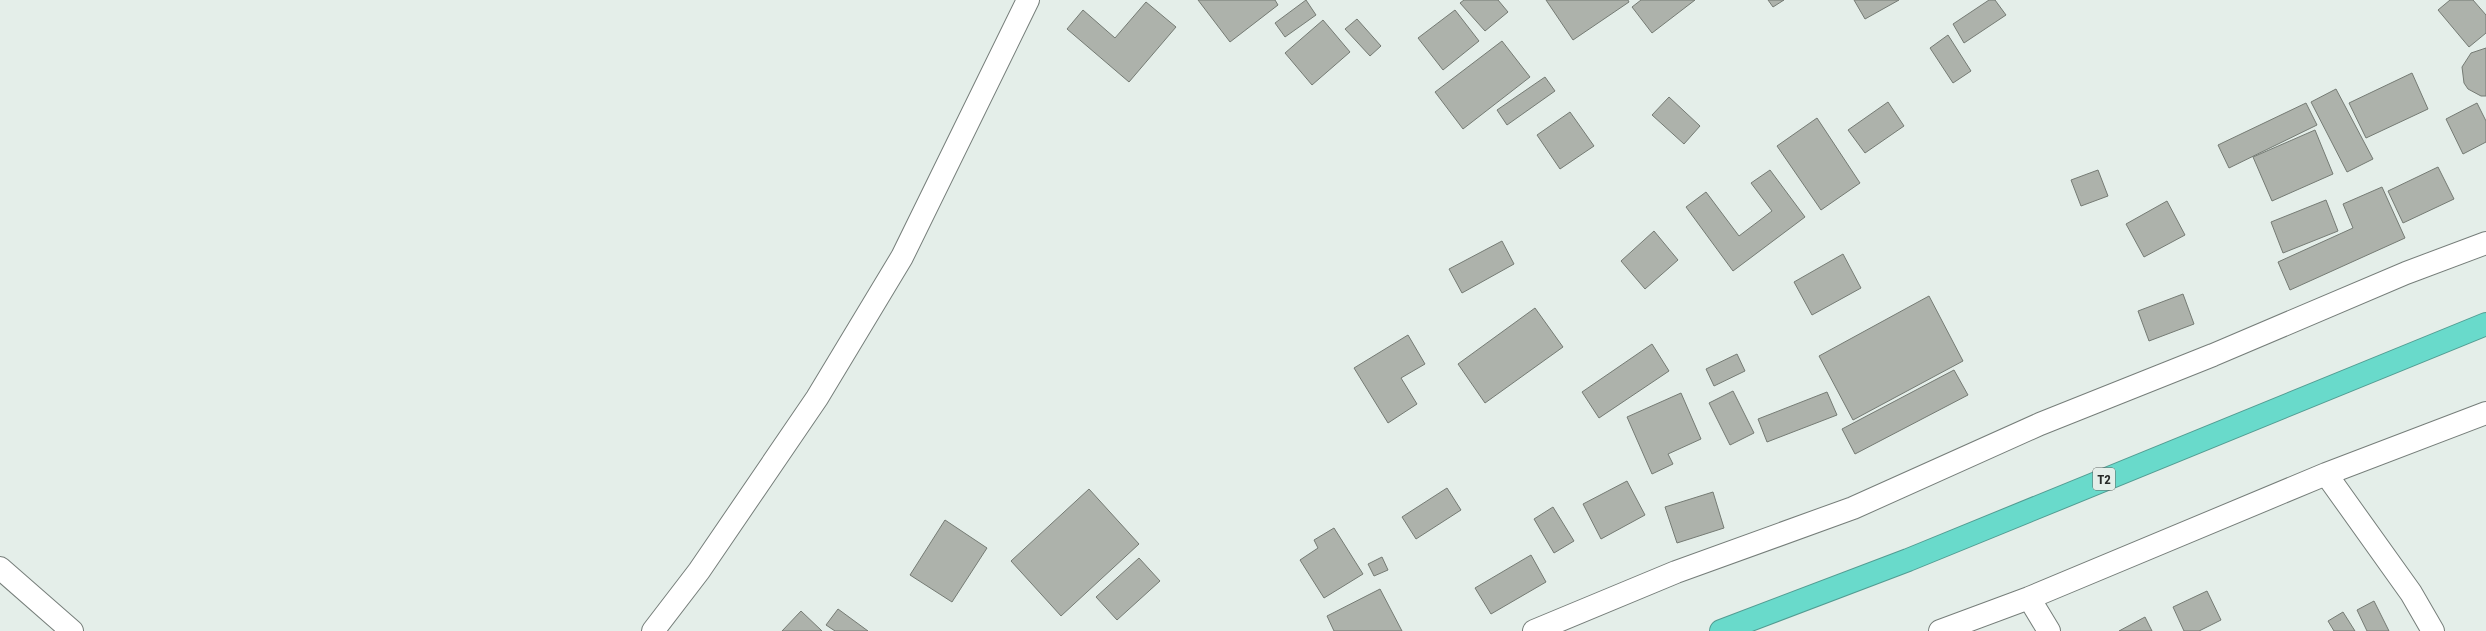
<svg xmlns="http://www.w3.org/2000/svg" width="2486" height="631" font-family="'Roboto Condensed',sans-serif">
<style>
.building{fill:#adb2ab;stroke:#757b74}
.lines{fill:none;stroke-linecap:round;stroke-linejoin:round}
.minor-casing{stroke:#767e7a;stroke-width:24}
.highway-casing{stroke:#529c92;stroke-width:24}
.minor{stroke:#fff;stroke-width:22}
.highway{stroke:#69dacb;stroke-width:22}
.labels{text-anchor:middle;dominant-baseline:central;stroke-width:3;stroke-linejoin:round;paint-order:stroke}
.shield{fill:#e4eee9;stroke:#606562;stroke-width:1}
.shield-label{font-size:13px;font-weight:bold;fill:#272a28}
</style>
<rect width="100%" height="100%" fill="#e4eee9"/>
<path class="building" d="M1198,0H1275L1278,5L1230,42Z
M1306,0L1316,15L1285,37L1275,23Z
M1464,0H1498L1508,12L1485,31L1460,3Z
M1546,0H1628L1629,2L1573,40Z
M1641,0H1695L1652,33L1632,7Z
M1768,0H1784L1773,7Z
M1854,0H1899L1865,19Z
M1989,0H1995L2006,15L1964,43L1953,24Z
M2450,0H2473L2486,15V33L2469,47L2438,10Z
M1146,2L1176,27L1129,82L1067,29L1083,10L1115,38Z
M1455,10L1479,41L1443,70L1418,38Z
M1357,19L1381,46L1370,56L1345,29Z
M1323,20L1350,52L1312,85L1285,53Z
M1948,35L1971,71L1953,83L1930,48Z
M1502,41L1530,77L1463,129L1435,92Z
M2486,48V96H2481L2468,89L2464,83L2462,67L2471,53Z
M2412,73L2428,109L2366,138L2349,103Z
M1545,77L1555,91L1507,125L1497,110Z
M2336,89L2373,159L2347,172L2311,102Z
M1669,97L1700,126L1684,144L1652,115Z
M1888,102L1904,126L1865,153L1848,130Z
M2306,103L2317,125L2229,168L2218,145Z
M2477,103L2486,121V142L2463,154L2446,119Z
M1570,112L1594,146L1560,169L1537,135Z
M1817,118L1860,183L1821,210L1777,146Z
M2315,130L2333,174L2272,201L2253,157Z
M2438,167L2454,199L2403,223L2388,191Z
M1770,170L1805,217L1733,271L1686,207L1706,192L1739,236L1772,211L1751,183Z
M2098,170L2108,196L2081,206L2071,180Z
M2382,187L2405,238L2290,290L2278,262L2353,228L2343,204Z
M2326,200L2338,231L2283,253L2271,222Z
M2167,201L2185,235L2144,257L2126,224Z
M1654,231L1678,260L1645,289L1621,261Z
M1502,241L1514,264L1462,293L1449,269Z
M1843,254L1861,288L1812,315L1794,282Z
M2183,294L2194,324L2149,341L2138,311Z
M1929,296L1963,361L1853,420L1819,356Z
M1535,308L1563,347L1485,403L1458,364Z
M1408,335L1425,364L1401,378L1417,404L1388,423L1354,368Z
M1652,344L1669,371L1599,418L1582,392Z
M1737,354L1745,371L1714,386L1706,369Z
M1954,370L1968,395L1855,454L1842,429Z
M1733,391L1754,433L1730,445L1709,403Z
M1827,392L1837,415L1767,442L1758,419Z
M1681,393L1701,439L1668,454L1673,464L1652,474L1627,417Z
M1627,481L1645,515L1601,539L1583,504Z
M1447,488L1461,510L1416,539L1402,517Z
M1089,489L1139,544L1061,616L1011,561Z
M1713,492L1724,528L1677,543L1665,507Z
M1553,507L1574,541L1554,553L1534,519Z
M945,520L987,548L952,602L910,575Z
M1334,528L1363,574L1324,598L1300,560L1318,548L1314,540Z
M1531,555L1546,582L1491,614L1475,588Z
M1382,557L1388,570L1374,576L1368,564Z
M1139,558L1160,581L1117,620L1096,597Z
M1380,589L1402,631H1334L1327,616Z
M2207,591L2221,620L2199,631H2184L2173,607Z
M2374,601L2389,631H2367L2357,610Z
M838,609L868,631H835L826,625Z
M801,611L822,631H782Z
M2343,612L2355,631H2334L2328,621Z
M2145,617L2152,631H2119Z"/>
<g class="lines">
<defs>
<path id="minor" d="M2326,474L2411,593L2433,631
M0,568L72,631
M2029,598L2049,631
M653,631L699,571L817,398L902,257L1028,0
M1534,631L1676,572L1853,508L2040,424L2213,355L2406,273L2486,243
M1940,631L2029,598L2326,474L2486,413"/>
<path id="highway" d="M1721,631L1908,560L2486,324"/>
</defs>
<use href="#minor" class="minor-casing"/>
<use href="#highway" class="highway-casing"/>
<use href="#minor" class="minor"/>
<use href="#highway" class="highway"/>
</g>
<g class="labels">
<rect class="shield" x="2093" y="468" width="22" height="22" rx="3"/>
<g class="shield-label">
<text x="2104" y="479">T2</text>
</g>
</g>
</svg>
